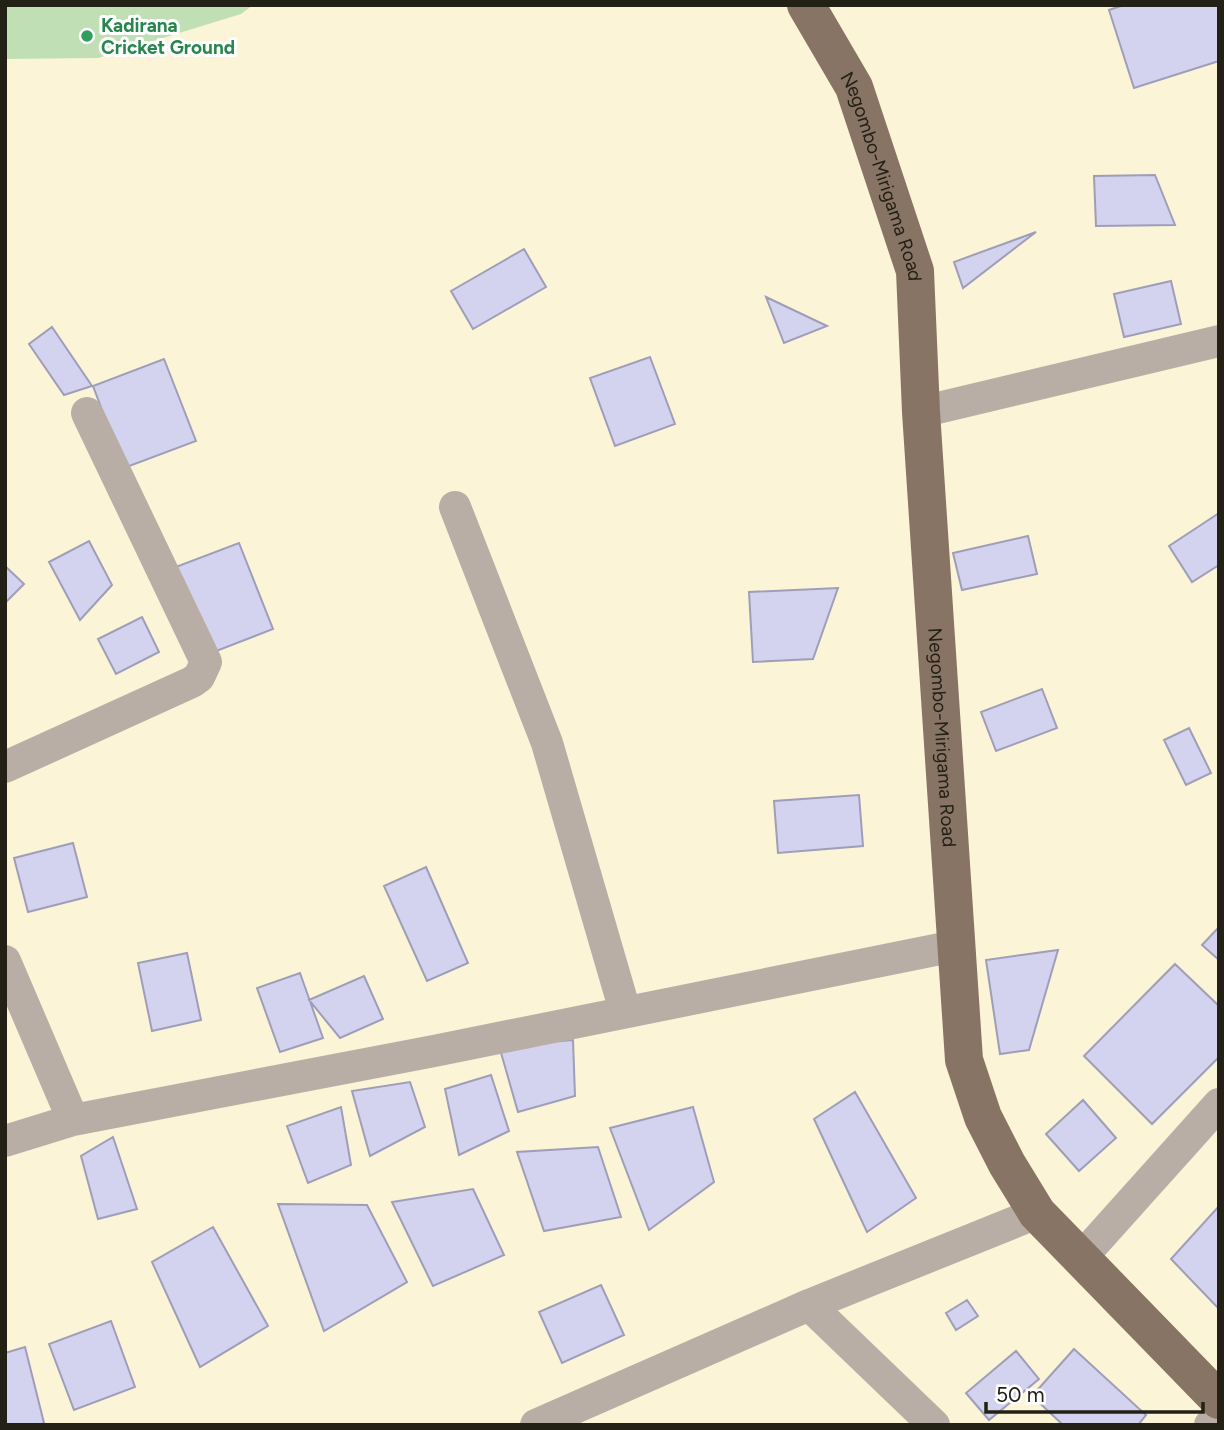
<svg xmlns="http://www.w3.org/2000/svg" width="1224" height="1430" font-family="Figtree,sans-serif">
<style>
.green{fill:#c1dfb5}
.building{fill:#d3d2ef;stroke:#9f9eb9;stroke-width:2}
.lines{fill:none;stroke-linecap:round;stroke-linejoin:round}
.minor{stroke:#b9aea5;stroke-width:32}
.major{stroke:#887465;stroke-width:38}
.leisure-dot{fill:#2e9e5b;stroke:#fff;stroke-width:2.5}
.labels{text-anchor:middle;dominant-baseline:central;stroke-width:6;stroke-linejoin:round;paint-order:stroke}
.leisure-label{font-size:19px;font-weight:bold;fill:#27864d;stroke:#fff;text-anchor:start}
.street-label{font-size:19px;fill:#232015;stroke:#fff}
</style>
<rect width="100%" height="100%" fill="#fbf4d6"/>
<path class="green" d="M5,5H253L241,14L98,58L5,59Z"/>
<path class="building" d="M1124,5H1219V61L1134,88L1109,10Z
M1155,175L1175,225L1096,226L1094,176Z
M1036,232L963,288L954,262Z
M524,249L546,287L473,329L451,291Z
M1171,281L1181,324L1124,337L1114,294Z
M766,297L827,326L784,343Z
M52,327L92,386L64,395L29,344Z
M650,357L675,424L615,446L590,378Z
M164,359L196,441L124,468L93,386Z
M1219,513V565L1192,582L1169,546Z
M1028,536L1037,574L962,590L953,553Z
M89,541L112,585L80,620L49,562Z
M239,543L273,629L206,655L173,568Z
M5,566L24,584L5,603Z
M838,588L813,659L753,662L749,592Z
M142,617L159,652L116,674L98,639Z
M1042,689L1057,728L996,751L981,712Z
M1189,728L1211,773L1186,785L1164,740Z
M859,795L863,846L778,853L774,801Z
M73,843L87,897L28,912L14,858Z
M426,867L468,963L427,981L384,886Z
M1219,927V960L1202,945Z
M1058,950L1029,1050L1000,1054L986,960Z
M187,953L201,1020L152,1031L138,963Z
M1175,964L1219,1006V1057L1152,1124L1084,1056Z
M300,973L323,1038L280,1052L257,988Z
M364,976L383,1019L340,1038L309,1000Z
M573,1040L575,1096L518,1112L499,1046Z
M491,1075L509,1131L459,1155L445,1089Z
M410,1082L425,1127L370,1156L352,1091Z
M855,1092L916,1198L867,1232L814,1119Z
M1083,1100L1116,1138L1079,1171L1046,1134Z
M341,1107L351,1165L308,1183L287,1126Z
M693,1107L714,1182L649,1230L610,1128Z
M113,1137L137,1209L98,1219L81,1156Z
M598,1147L621,1217L544,1231L517,1152Z
M473,1189L504,1255L433,1286L392,1202Z
M278,1204L367,1205L407,1282L324,1331Z
M1219,1206V1309L1171,1259Z
M213,1227L268,1326L200,1367L152,1262Z
M601,1285L624,1335L562,1363L539,1312Z
M967,1300L978,1316L956,1330L946,1313Z
M111,1321L135,1387L74,1410L49,1344Z
M25,1347L44,1423L39,1425H5V1353Z
M1074,1349L1146,1415L1138,1425H1063L1032,1396Z
M1016,1351L1039,1379L989,1420L966,1393Z"/>
<g class="lines">
<path class="minor" d="M921,412L1219,341
M455,507L547,743L625,1011
M5,767L192,682L199,677L206,662L87,413
M5,961L73,1120
M5,1141L73,1120L434,1051L955,946
M1080,1259L1219,1104
M809,1305L934,1425
M536,1425L809,1305L1037,1213
M1210,1425L1219,1417"/>
<path class="major" id="s1" d="M806,5L854,87L915,271L921,412L964,1060L983,1117L1007,1164L1037,1213L1219,1400"/>
</g>
<circle class="leisure-dot" cx="87" cy="36" r="7"/>
<g class="labels">
<g class="leisure-label">
<text x="101" y="25">Kadirana<tspan x="101" dy="22">Cricket Ground</tspan></text>
</g>
<g class="street-label">
<text stroke="none"><textPath href="#s1" startOffset="189">Negombo-Mirigama Road</textPath></text>
<text stroke="none"><textPath href="#s1" startOffset="756">Negombo-Mirigama Road</textPath></text>
</g>
</g>
<rect width="1224" height="1430" fill="none" stroke="#232015" stroke-width="14"/>
<path d="M986 1402v10h217v-10" fill="none" stroke="#232015" stroke-width="3.5"/>
<text x="996" y="1402" font-size="21" fill="#232015" stroke="#ffffff" stroke-width="5" paint-order="stroke">50 m</text>
</svg>
